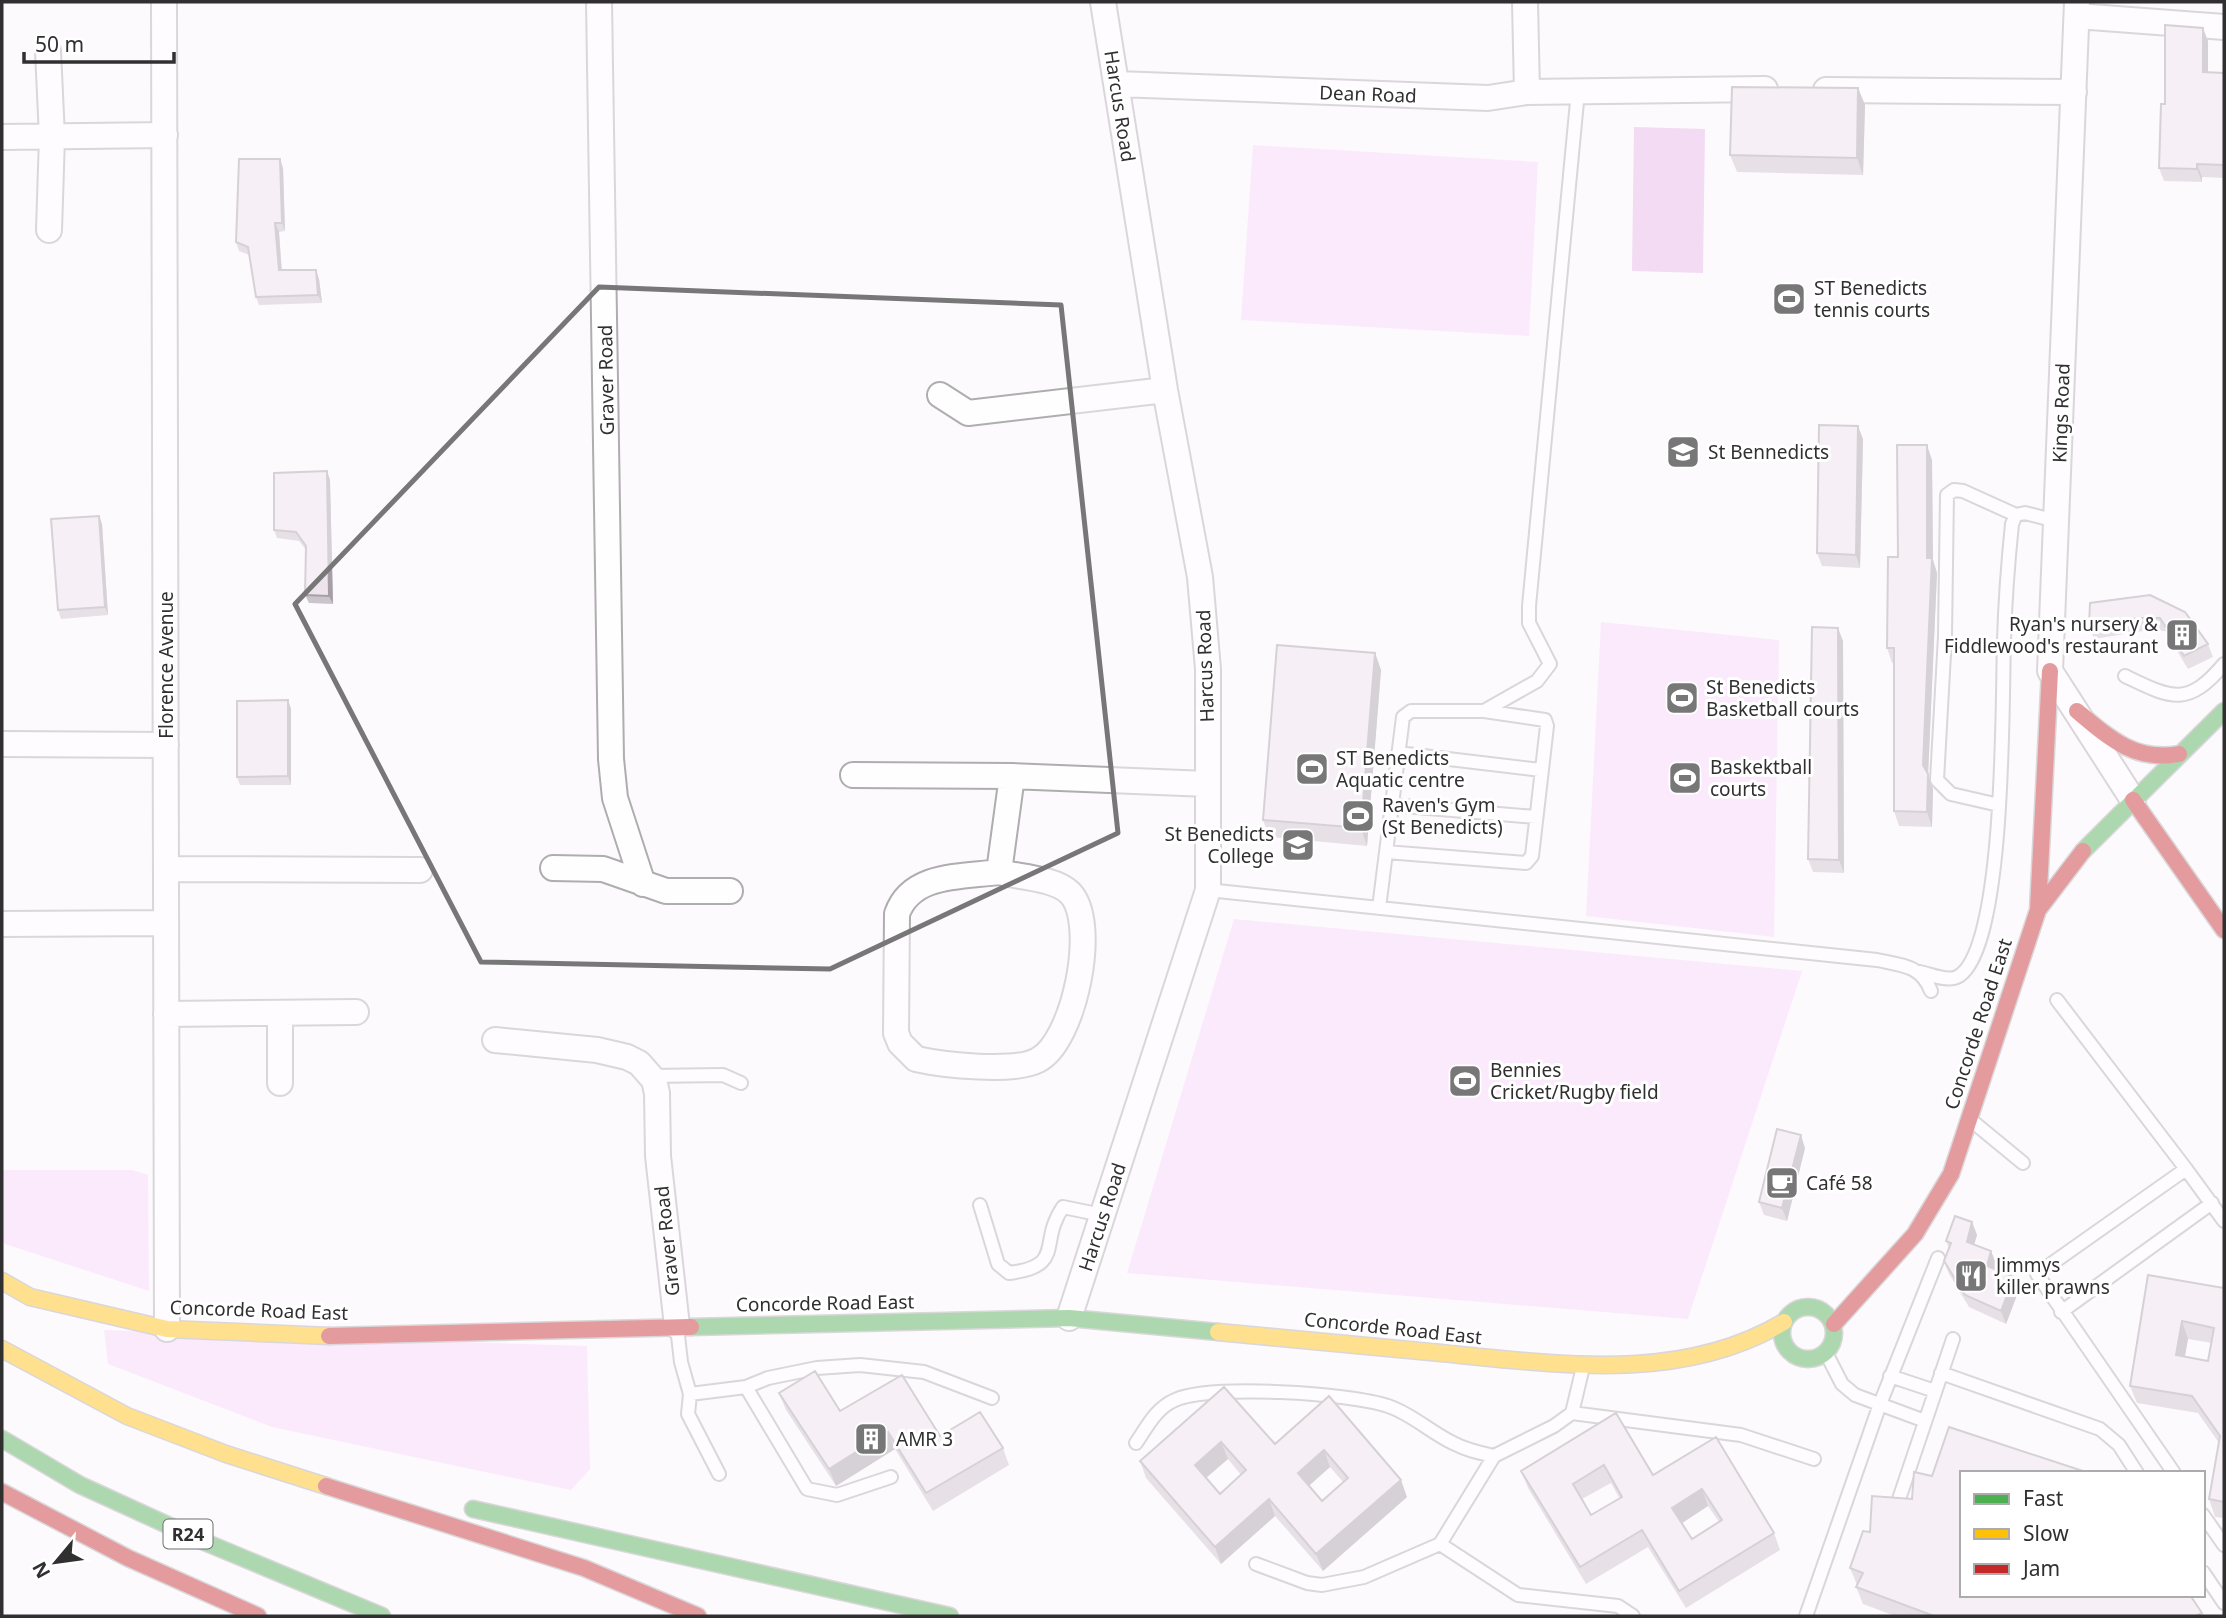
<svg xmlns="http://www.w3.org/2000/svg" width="2226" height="1618" font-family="'Noto Sans',sans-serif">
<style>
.green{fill:#f9d7fa}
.water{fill:#e4b7e6}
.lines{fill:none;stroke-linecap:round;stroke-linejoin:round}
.lane-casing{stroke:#afadaf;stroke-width:16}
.street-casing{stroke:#afadaf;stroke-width:28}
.fast-casing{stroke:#afadaf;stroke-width:19}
.slow-casing{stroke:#afadaf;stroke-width:19}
.jam-casing{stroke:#afadaf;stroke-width:19}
.lane{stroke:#fffeff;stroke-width:12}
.street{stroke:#fffeff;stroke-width:24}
.fast{stroke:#4caf50;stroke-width:16}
.slow{stroke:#ffc107;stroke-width:16}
.jam{stroke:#c62828;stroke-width:16}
.wall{fill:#ccc4cc;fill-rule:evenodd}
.shaded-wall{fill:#a6a0a6}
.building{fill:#ede4ed;stroke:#a6a0a6;stroke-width:2;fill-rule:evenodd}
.marked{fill:none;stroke:#787778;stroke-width:5;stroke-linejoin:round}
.labels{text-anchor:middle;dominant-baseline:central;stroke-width:6;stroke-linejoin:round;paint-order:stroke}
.shield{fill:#fff;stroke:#6f6e6f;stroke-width:2}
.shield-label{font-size:18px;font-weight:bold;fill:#313031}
.street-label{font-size:19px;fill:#313031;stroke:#fff}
.poi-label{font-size:19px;fill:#313031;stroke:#fff;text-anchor:start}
</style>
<rect width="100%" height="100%" fill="#fdfafd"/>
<path class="green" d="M1253,145L1538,162L1529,336L1241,320Z
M1601,622L1779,640L1774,937L1586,916Z
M1234,919L1802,971L1688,1319L1127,1273Z
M2,1170H132L148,1175L149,1291L2,1243Z
M104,1330L587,1346L590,1469L571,1490L272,1427L108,1364Z"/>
<path class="water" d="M1634,127L1705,129L1703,273L1632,271Z"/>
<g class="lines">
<defs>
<path id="lane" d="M2125,676C2171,698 2187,708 2224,664
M1484,711L1537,681L1550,664L1529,623V606L1578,91
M1398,753L1541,770
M1392,805L1536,817
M1999,805L1951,794L1937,780L1945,636L1947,495L1954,490L1963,491L2016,515
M1208,890L1877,960C1901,965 1921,965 1931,991
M1379,908C1387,844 1395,781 1403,717L1411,711H1484L1545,720L1547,726L1532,856L1526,863L1386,852
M1920,972C1930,974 1947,982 1957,977C2006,953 2002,697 2004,641C2005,602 2008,563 2012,524L2016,515L2025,513L2056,521
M2057,1000L2186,1169
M650,1076L723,1075L741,1083
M1972,1121L2023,1163
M980,1205L998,1264L1009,1273C1066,1266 1038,1243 1063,1207L1102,1215
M2061,1312L2212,1203
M677,1327L681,1362L690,1394L688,1414L719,1474
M1826,1353L1842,1384L1855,1395L1925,1421
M1941,1373L2100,1429L2119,1445L2137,1473
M1890,1376L1935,1391
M746,1387L807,1489L837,1495L891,1477
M690,1394L746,1387L768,1378L817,1368L860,1365L924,1372L992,1398
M1572,1413L1741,1435L1814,1459
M1136,1443C1147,1427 1156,1408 1175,1400C1211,1384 1350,1393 1388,1406C1412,1414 1430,1432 1453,1443C1466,1450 1480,1453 1494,1456L1554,1426L1572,1413L1583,1367
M2174,1473L2037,1274L2186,1169L2224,1221
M1898,1502L1953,1339
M2203,1515L2224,1545
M1440,1544L1518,1595L1618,1606L1633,1616
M1256,1564L1307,1583L1322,1585L1364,1577L1440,1544L1494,1456
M2203,1572L2224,1603
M1806,1616L1880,1404L1938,1258"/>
<path id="street" d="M164,2L167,1329
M599,2L611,759L615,798L643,884
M2077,2L2050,671L2133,800
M2077,16L2224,27
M48,51L52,137L49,230
M1117,84L1488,98L1527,92L1525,2
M1826,90L2074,92
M1527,92L1765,89
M2,137L165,135
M940,395L968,413L1165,390
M2,744L166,745
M853,775L1012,776
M553,868L603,869L666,891H730
M166,869L420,870
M999,872C1019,877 1055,878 1070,893C1099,923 1074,1042 1038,1060C1014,1073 943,1065 916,1059L900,1043L896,1033L897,914C911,873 962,877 999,872Z
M999,872L1012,776L1208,784
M2,924L166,923
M166,1014L356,1012
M495,1040L597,1050L627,1057L639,1063L654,1080L657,1093L658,1156L677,1326
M280,1083V1013
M1069,1318L1208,890V669L1200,577L1165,390L1103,2"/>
<path id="fast" d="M2083,851L2224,711
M1782 1333a26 26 0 1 1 52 0a26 26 0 1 1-52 0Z
M691,1327L1069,1318L1218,1332
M2,1439L80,1485L207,1543L382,1616
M473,1509L950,1616"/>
<path id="slow" d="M2,1281L30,1297L167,1329L329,1336
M1218,1332C1293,1339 1367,1346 1441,1353C1556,1364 1680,1384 1784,1322
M2,1349L127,1416L226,1454L326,1486"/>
<path id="jam" d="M2077,711C2109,738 2135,762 2179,754
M2133,800L2224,930
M2038,910L2050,671
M1834,1324L1915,1234L1951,1174L2038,910L2083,851
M329,1336L691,1327
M326,1486L584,1568L698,1616
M2,1492L128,1558L258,1616"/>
</defs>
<use href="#lane" class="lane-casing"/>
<use href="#street" class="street-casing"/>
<use href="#fast" class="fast-casing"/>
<use href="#slow" class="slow-casing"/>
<use href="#jam" class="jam-casing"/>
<use href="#lane" class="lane"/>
<use href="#street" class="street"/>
<use href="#fast" class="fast"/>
<use href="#slow" class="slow"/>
<use href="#jam" class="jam"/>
</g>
<path class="wall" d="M2208,41V72L2224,73V178L2202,177V182L2164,181L2159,168Z
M1858,88L1865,105L1863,175L1737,172L1730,155Z
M283,168L285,231L279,232L282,270L319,279L322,303L259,305L256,297L249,255L239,251L236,242Z
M1863,439L1860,568L1822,566L1817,553Z
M1932,460L1933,560L1937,573L1928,776L1933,789L1932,827L1899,826L1894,811V663H1892L1887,648Z
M327,471L330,480L333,604L309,603L305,595L306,550L299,541L277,538L274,530Z
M99,516L102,524L108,615L61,619L58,610Z
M2150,595L2208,644L2213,657L2188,669L2165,631H2143L2094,639L2089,626Z
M1843,641L1844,873L1813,872L1808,859Z
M1375,653L1381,670L1367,846L1269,837L1263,820Z
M288,700L291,709V785H240L237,777Z
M1805,1148L1787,1221L1764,1215L1759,1202Z
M1972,1222L1977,1235L1974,1245L1991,1251L1996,1264L1995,1269L2019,1290L2006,1324L1969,1307L1949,1274L1944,1261L1949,1248L1946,1241Z
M2148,1275L2224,1288V1518L2215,1517L2209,1499L2219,1443L2198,1413L2137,1403L2130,1386ZM2188,1339L2212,1343L2208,1361L2185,1356Z
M1224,1387L1275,1444L1329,1396L1407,1497L1323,1571L1275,1516L1221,1564L1146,1478L1140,1461ZM1228,1459L1241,1475L1220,1494L1206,1478ZM1330,1467L1343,1482L1322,1501L1309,1486Z
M779,1393L840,1411L940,1436L1003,1448L1009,1465L933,1511L895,1449L836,1486L786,1410Z
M1616,1413L1653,1475L1716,1437L1774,1533L1780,1550L1686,1608L1648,1547L1586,1584L1528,1488L1521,1471ZM1611,1483L1620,1499L1591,1515L1582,1499ZM1708,1506L1719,1522L1692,1539L1682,1523Z
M1850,1568L1962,1595L2203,1616H1895L1863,1604L1856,1587L1857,1585Z"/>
<path class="shaded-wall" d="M2203,28L2208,41V85L2203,72Z
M1858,88L1865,105L1863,175L1857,158Z
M280,159L283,168L285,231L282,223Z
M2197,164L2202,177V182L2197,169Z
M275,223L279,232L282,279L279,270Z
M316,270L319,279L322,303L318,295Z
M1858,426L1863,439L1860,568L1856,555Z
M1927,445L1932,460L1933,560L1937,573L1928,776L1933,789L1932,827L1927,812L1923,765Z
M327,471L330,480L333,604L329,596Z
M99,516L102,524L108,615L105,607Z
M1838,628L1843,641L1844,873L1839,860Z
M1375,653L1381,670L1367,846L1361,828Z
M288,700L291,709V785L288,776Z
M1801,1135L1805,1148L1787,1221L1782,1208Z
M1972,1222L1977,1235L1971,1255L1967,1242Z
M1991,1251L1996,1264L1992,1279L1987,1266Z
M2014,1277L2019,1290L2006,1324L2001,1311Z
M2182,1321L2188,1339L2182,1372L2176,1355Z
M888,1432L895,1449L836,1486L829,1469Z
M1221,1442L1228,1459L1201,1482L1195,1465Z
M1324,1450L1330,1467L1304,1490L1298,1473Z
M1401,1480L1407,1497L1323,1571L1316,1554Z
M1702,1489L1708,1506L1679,1525L1672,1508Z
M1269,1499L1275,1516L1221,1564L1215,1547Z"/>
<path class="building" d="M2165,25L2203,28V72L2224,73V165L2197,164V169L2159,168L2161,104H2165Z
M1732,87L1858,88L1857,158L1730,155Z
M239,159H280L282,223H275L279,270H316L318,295L256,297L248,247L236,242Z
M1819,425L1858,426L1856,555L1817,553Z
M1897,445H1927V558H1932L1923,765L1928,774L1927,812L1894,811V648H1887L1888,557H1898Z
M327,471L329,596L305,595L306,546L296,532L274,530V473Z
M99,516L105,607L58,610L51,519Z
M2150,595L2185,612L2208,644L2184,656L2160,618H2139L2089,626L2090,603Z
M1812,627L1838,628L1839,860L1808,859Z
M1277,645L1375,653L1361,828L1263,820Z
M288,700V776L237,777V701Z
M1777,1129L1801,1135L1782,1208L1759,1202Z
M1955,1216L1972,1222L1967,1242L1991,1251L1987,1266L2014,1277L2001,1311L1965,1295L1944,1261L1951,1243L1946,1241Z
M2148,1275L2224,1288V1502L2209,1499L2220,1436L2192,1396L2130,1386ZM2182,1321L2214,1328L2208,1361L2176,1355Z
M815,1371L840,1411L902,1375L940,1436L980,1412L1003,1448L926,1493L888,1432L829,1469L779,1393Z
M1224,1387L1275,1444L1329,1396L1401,1480L1316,1554L1269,1499L1215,1547L1140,1461ZM1221,1442L1246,1470L1220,1494L1195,1465ZM1324,1450L1348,1478L1322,1501L1298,1473Z
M1616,1413L1653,1475L1716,1437L1774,1533L1679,1591L1642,1530L1580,1567L1521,1471ZM1604,1465L1622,1497L1591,1515L1573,1484ZM1702,1489L1722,1520L1692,1539L1672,1508Z
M1949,1427L2089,1473H1962V1595H2190L2202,1613L2196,1616H1934L1856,1587L1863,1573L1850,1568L1863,1531L1870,1532L1872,1496L1912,1499L1914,1472L1932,1476Z"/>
<path d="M0 0H2226V1618H0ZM599,287L1061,305L1118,833L830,969L481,962L295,604Z" fill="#fdfafd" fill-opacity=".55" fill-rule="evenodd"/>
<path class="marked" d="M599,287L1061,305L1118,833L830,969L481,962L295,604Z"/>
<defs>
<symbol id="stadium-square" viewBox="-11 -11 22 22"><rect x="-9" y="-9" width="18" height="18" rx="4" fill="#787778" stroke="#fff"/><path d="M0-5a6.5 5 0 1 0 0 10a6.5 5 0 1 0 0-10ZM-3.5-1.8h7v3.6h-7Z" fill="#fff"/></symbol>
<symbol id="school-square" viewBox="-11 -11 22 22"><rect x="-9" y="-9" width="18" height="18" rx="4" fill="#787778" stroke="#fff"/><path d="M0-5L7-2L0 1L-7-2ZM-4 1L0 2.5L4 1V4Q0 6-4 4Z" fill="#fff"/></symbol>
<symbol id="building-square" viewBox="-11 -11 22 22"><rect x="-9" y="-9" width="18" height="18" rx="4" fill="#787778" stroke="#fff"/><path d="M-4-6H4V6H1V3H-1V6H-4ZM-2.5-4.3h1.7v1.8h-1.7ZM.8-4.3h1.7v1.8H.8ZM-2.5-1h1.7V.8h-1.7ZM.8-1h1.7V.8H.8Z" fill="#fff"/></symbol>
<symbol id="cafe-square" viewBox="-11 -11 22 22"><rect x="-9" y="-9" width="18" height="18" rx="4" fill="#787778" stroke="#fff"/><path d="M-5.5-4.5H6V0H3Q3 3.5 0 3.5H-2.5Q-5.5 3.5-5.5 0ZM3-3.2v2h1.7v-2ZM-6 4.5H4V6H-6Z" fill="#fff"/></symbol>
<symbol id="restaurant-square" viewBox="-11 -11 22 22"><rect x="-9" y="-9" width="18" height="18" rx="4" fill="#787778" stroke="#fff"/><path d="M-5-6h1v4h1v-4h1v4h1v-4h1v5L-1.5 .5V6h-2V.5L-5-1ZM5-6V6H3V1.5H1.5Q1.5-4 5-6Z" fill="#fff"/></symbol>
</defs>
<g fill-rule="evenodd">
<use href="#stadium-square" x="1770" y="280" width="38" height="38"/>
<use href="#school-square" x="1664" y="433" width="38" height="38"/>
<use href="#building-square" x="2163" y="616" width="38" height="38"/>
<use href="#stadium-square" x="1663" y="679" width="38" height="38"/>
<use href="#stadium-square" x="1293" y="750" width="38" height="38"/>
<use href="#stadium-square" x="1666" y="759" width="38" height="38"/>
<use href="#stadium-square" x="1339" y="797" width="38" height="38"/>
<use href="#school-square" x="1279" y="826" width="38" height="38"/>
<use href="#stadium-square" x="1446" y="1062" width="38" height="38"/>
<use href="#cafe-square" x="1763" y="1164" width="38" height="38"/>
<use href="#restaurant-square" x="1952" y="1257" width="38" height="38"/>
<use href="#building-square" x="852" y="1420" width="38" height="38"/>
</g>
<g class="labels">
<rect class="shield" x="163.5" y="1519.5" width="49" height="29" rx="5"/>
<g class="shield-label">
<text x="188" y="1534">R24</text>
</g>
<g class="street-label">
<text transform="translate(1368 94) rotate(2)">Dean Road</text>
<text transform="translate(1120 106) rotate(81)">Harcus Road</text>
<text transform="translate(606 380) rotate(-91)">Graver Road</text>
<text transform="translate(2061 413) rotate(-88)">Kings Road</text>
<text transform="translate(166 665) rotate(-90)">Florence Avenue</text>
<text transform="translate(1205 666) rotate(-92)">Harcus Road</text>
<text transform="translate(1978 1024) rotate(-72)">Concorde Road East</text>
<text transform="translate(1102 1217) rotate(-72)">Harcus Road</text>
<text transform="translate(667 1241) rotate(-96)">Graver Road</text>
<text transform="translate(825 1303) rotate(-1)">Concorde Road East</text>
<text transform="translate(259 1310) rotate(2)">Concorde Road East</text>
<text transform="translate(1393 1328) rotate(6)">Concorde Road East</text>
</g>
<g class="poi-label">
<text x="1814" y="288">ST Benedicts<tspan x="1814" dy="22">tennis courts</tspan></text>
<text x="1708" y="452">St Bennedicts</text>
<text x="2158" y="624" text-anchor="end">Ryan's nursery &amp;<tspan x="2158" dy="22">Fiddlewood's restaurant</tspan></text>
<text x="1706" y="687">St Benedicts<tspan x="1706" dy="22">Basketball courts</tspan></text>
<text x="1336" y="758">ST Benedicts<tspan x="1336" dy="22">Aquatic centre</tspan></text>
<text x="1710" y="767">Baskektball<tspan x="1710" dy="22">courts</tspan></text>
<text x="1382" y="805">Raven's Gym<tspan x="1382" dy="22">(St Benedicts)</tspan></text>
<text x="1274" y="834" text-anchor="end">St Benedicts<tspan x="1274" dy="22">College</tspan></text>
<text x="1490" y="1070">Bennies<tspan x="1490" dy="22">Cricket/Rugby field</tspan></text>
<text x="1806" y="1183">Café 58</text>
<text x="1996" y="1265">Jimmys<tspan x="1996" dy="22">killer prawns</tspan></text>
<text x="896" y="1439">AMR 3</text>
</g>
</g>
<rect width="2226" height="1618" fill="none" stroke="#313031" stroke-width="7"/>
<rect x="1960" y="1471" width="245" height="126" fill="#ffffff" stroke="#adacad" stroke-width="2"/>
<rect x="1974" y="1494" width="35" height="10" fill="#4caf50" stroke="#adacad" stroke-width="2"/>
<text x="2023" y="1506" font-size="21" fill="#313031">Fast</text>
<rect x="1974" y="1529" width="35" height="10" fill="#ffc107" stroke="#adacad" stroke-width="2"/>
<text x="2023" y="1541" font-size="21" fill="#313031">Slow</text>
<rect x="1974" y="1564" width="35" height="10" fill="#c62828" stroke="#adacad" stroke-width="2"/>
<text x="2023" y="1576" font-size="21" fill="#313031">Jam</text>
<g transform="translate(56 1562) rotate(241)" stroke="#ffffff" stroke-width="5" paint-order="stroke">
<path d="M0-5L12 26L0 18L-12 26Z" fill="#313031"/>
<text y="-10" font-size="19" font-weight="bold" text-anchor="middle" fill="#313031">N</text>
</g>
<path d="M24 52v10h150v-10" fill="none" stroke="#313031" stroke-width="3.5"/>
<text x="35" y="52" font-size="21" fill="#313031" stroke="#ffffff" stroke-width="5" paint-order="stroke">50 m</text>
</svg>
